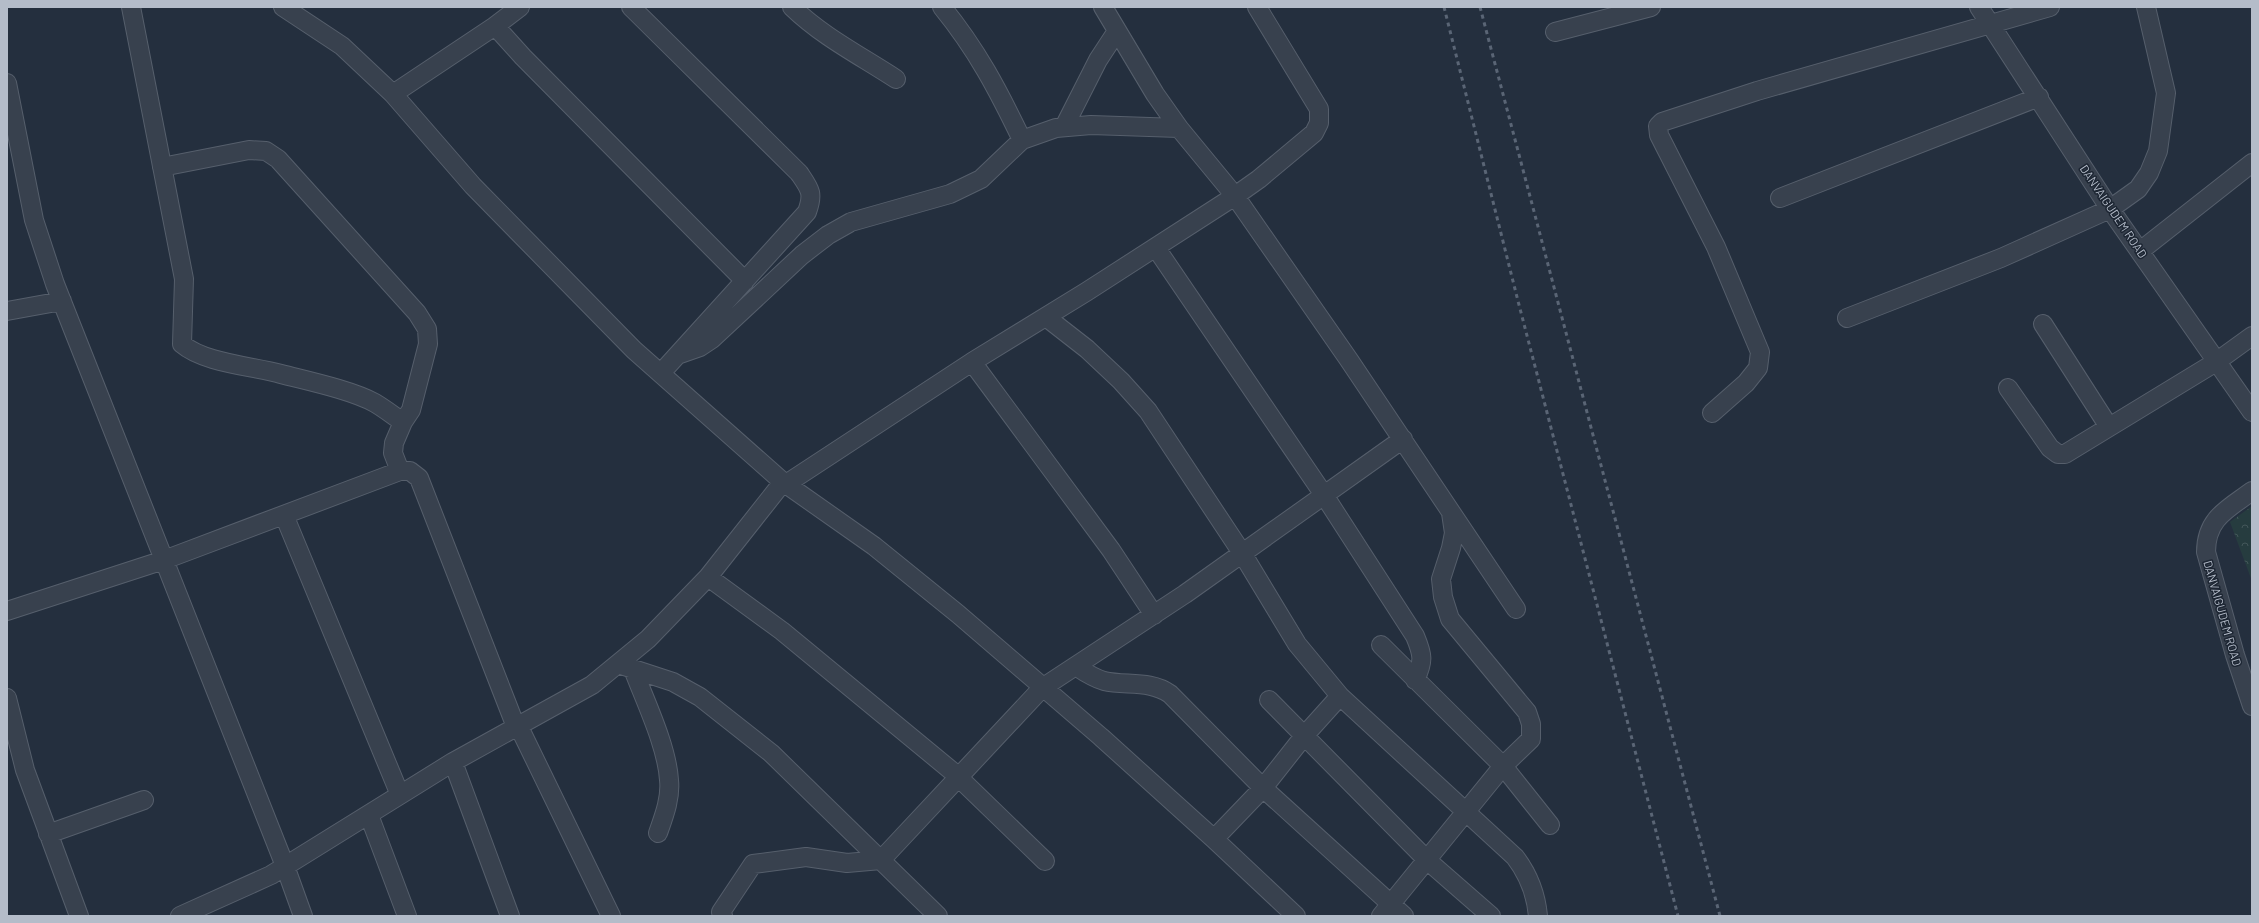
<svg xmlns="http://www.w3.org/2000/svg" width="2259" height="923" font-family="Barlow,sans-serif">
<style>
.forest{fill:url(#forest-crowns)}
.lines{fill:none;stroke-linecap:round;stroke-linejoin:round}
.minor-casing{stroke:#565f6c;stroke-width:20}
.minor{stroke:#38414e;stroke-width:18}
.rail{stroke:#5a6575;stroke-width:3;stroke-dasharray:4 4;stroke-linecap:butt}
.labels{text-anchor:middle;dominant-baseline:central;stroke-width:3;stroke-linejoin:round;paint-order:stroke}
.street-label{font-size:12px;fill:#b4bcc9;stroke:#1d2633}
</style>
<defs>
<pattern id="forest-crowns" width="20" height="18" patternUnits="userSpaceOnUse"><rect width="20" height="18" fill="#263c3f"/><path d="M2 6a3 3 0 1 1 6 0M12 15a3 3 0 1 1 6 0" fill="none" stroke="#435659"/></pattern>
</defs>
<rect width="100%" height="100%" fill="#242f3e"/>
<path class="forest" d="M2252,506V581L2230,522Z"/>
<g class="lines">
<defs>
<path id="minor" d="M131,7L184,279L182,344C204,363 252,366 281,374C308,381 351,390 375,403C385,409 394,416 403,422
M283,7L342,46L393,94L473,186L634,350L783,482L874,546L958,614L1101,737L1214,839L1296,916
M631,7L799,173C810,189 814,193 807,212L661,373
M792,7C823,37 861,56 896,79
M942,7C977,50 998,90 1022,140
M1103,7L1155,94L1179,128
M1979,7L2110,209L2252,412
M495,26L520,7
M1555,32L1651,7
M7,83L34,220L55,284L285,866L303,916
M393,94L495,26L523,57L745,281
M1064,127L1098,60L1117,31
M162,167L249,150L266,151L278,159L417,313L427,329L428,344L411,410L403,422L394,443L393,453L400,471
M1780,198L2039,97
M1156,248L1324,495L1415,636C1423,655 1424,661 1415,680
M2140,251L2252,163
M7,311L62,301
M1046,317L1087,349L1121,381L1148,411L1242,553L1297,644L1340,696L1515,857C1528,874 1536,894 1538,916
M1847,318L2001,258L2110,209L2138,189L2149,173L2158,151L2166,93L2146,7
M2043,324L2109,427
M680,354L700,347L712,339L802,255L828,235L851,222L950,194L981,179L1022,140L1056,128L1091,125L1179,128L1235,196L1349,360L1516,609
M972,362L1111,550L1154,615
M2008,388L2050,448L2058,454H2065L2216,362L2252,336
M1712,413L1746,383L1758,368L1760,352L1716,247L1659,135L1658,126L1662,122L1757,91L2050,7
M786,484L972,362L1086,292L1235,196L1259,179L1314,133L1319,123V109L1257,7
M2252,491C2228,509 2206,518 2206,552L2235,655L2252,706
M284,515L400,795
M708,577L782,631L953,772L1045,861
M7,611L164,560L400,471H410L419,478L516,727L520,729L611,916
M1381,645L1503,766L1550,825
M618,664L673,682L700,697L771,753L938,916
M1077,667C1086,673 1094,678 1104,681C1126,686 1150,680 1170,694L1263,788L1404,916
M633,669C645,701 667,746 669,780C671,798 664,816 658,833
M7,698L25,770L79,916
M1269,700L1428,861L1491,916
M453,762L510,916
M369,815L407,916
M48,834L144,800
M1214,839L1263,788L1304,736L1340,696
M180,916L271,875L453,762L592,685L648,639L708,577L783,482
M723,916L721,912L753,864L806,857L847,863L881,860L1042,688L1185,594L1403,439
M1381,916L1503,766L1531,739V724L1527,712L1450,619L1443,597L1441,579L1451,548L1454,533L1451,513"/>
</defs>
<use href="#minor" class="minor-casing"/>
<use href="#minor" class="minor"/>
<path class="rail" d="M1444,7L1518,301L1678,916
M1480,7L1720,916"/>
</g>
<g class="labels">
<g class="street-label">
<text transform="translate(2114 211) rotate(56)">DANVAIGUDEM ROAD</text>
<text transform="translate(2223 613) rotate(74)">DANVAIGUDEM ROAD</text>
</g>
</g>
<rect width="2259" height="923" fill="none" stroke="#b4bcc9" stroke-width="16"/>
</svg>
